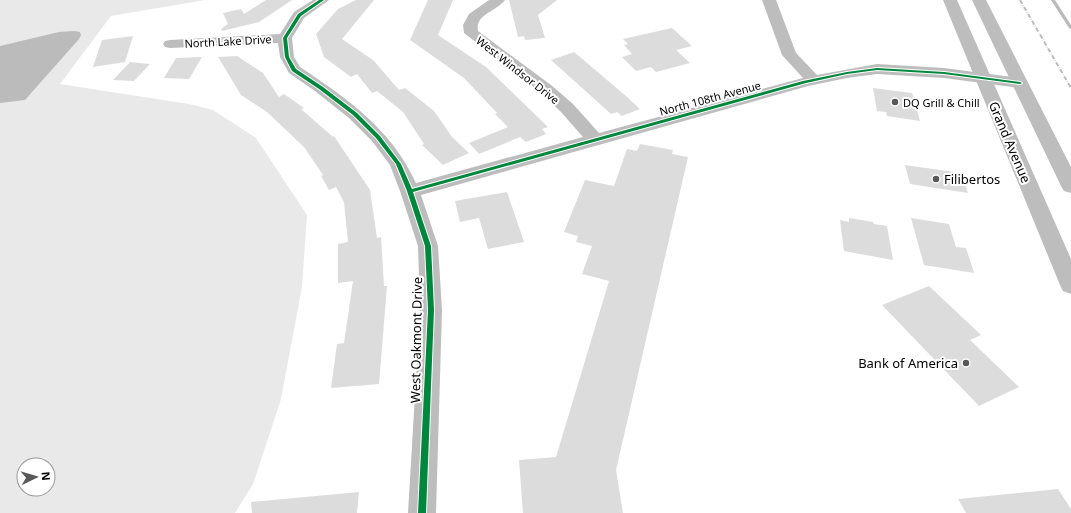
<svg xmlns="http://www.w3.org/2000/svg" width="1071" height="513" font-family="'Noto Sans',sans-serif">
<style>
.green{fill:#e9e9e9;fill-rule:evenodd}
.water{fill:#bbb}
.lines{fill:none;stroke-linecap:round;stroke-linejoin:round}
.stream{fill:#bbb;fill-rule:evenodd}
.building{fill:#dcdcdc}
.minor{fill:#bdbdbd;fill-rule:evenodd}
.trunk{fill:#bdbdbd;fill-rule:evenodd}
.rail{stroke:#bdbdbd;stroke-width:2;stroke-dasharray:4.5 1.5 0.5 1.5;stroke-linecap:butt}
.cycleway-casing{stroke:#fff;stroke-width:2}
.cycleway{fill:#00873e;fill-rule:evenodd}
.poi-dot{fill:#595959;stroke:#fff;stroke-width:1.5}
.labels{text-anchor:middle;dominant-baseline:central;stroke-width:4;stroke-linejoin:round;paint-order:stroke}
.far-street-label{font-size:11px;fill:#000;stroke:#fff}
.far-poi-label{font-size:11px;fill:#000;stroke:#fff;text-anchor:start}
.street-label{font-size:13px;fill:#000;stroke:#fff}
.poi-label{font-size:13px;fill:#000;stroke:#fff;text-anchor:start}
</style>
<rect width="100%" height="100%" fill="#fff"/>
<path class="green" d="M0,0H205L111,16L60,84L189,104L213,110L256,138L307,215L302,287L281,399L253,484L235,513H0ZM24,465H48V489H24Z"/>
<path class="water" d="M74,31L80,32L81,35L79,39L25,100L0,103V46L59,32Z"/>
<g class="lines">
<path class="stream" d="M1051,0H1055L1071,25V29L1069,28Z"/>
</g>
<path class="building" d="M266,0H292L259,22L222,31L221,29L228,24L223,13L241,9L244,14Z
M356,0H374L342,39L373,60L399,90L405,88L434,111L452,137L469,153L443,165L422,145L424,144L403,112L377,91L372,93L357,74L351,77L324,57L316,34L338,9Z
M428,0H453L438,35L486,67L548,127L542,129L546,134L526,142L520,137L479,154L469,143L508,127L495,114L497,113L464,78L410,40Z
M509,0H557L538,15L545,38L525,40L524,36L518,37Z
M672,28L692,46L676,50L690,63L656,72L651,67L636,71L622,57L632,54L624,45L628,44L623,39Z
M133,36L125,62L93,67L102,40Z
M574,52L626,96L640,109L622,116L617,112L611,114L551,60Z
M237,56L263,73L279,97L284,94L304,108L301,109L333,137L334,136L370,190L377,238L381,237L384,286H387L379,384L331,388L337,344L344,343L353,281L338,283V244L348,242L344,202L336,187L329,190L321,176L323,175L304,147L267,112L241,95L218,57Z
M202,57L189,79L164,78L176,58Z
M130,62L150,64L134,81L113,80Z
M873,88L912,93L920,121L887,116L886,112L877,111Z
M640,144L673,150L672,154L688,157L616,470L623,513H523L519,460L556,457L609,281L582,274L592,246L576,242L578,236L564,232L585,180L614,186L627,149L637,151Z
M905,165L961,173L968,193L910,184Z
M507,192L524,242L488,249L479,218L460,222L455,201Z
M849,218L873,222L874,224L887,226L893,260L844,251L840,220L849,222Z
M911,218L949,224L956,247L966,248L974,273L924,265Z
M929,286L981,335L970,340L1019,387L979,406L882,305Z
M1058,489L1071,509V513H966L958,499Z
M359,492L357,513H252L251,502Z"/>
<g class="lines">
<path class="minor" d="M313,0H329L304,18L292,38L294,57L300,67C348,99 391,129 416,183L583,137L561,112L539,91L464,33L463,25L469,14L489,0H505C496,12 475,14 478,31L551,85L573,104L599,133L803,78L782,55L762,0H776L796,53L817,75L877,64L944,68L1020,78L1026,80L1028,83L1026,86L1020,88L944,78L877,74L847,78L808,86L421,195L438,246L442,310L436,513H408L420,310L418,246L400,191L390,165L372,141L349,118L315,91L289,73L280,57L278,43L170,48L165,47L163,44L165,41L170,40L280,34L294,12Z"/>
<path class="trunk" d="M943,0H957L1071,259V294L1063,291L1060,285Z
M972,0H986L1071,167V193L1064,191L1061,186Z"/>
<path class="rail" d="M1020,0L1071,88"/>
<defs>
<path id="cycleway" d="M319,0H324L301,16L287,38L289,57L296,69L323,87L357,113L380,136L401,164L412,189L803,81L847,72L877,68L944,72L1020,82L1022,83L1020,84L944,74L877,70L847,74L806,83L413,192L431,246L434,310L426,513H418L428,310L425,246L407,191L396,164L376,138L353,115L319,89L292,71L285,57L283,38L298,14Z"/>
</defs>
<use href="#cycleway" class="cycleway-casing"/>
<use href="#cycleway" class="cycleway"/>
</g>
<g class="poi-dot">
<circle cx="895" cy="102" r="4"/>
<circle cx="936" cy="179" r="4"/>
<circle cx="966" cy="363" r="4"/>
</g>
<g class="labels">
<g class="far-street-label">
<text transform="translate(228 41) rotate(-3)">North Lake Drive</text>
<text transform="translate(518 70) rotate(38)">West Windsor Drive</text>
<text transform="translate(710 98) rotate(-15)">North 108th Avenue</text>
</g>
<g class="far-poi-label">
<text x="903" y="102">DQ Grill &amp; Chill</text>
</g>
<g class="street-label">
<text transform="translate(1010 142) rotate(67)">Grand Avenue</text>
<text transform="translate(416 340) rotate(-89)">West Oakmont Drive</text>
</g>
<g class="poi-label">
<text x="944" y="179">Filibertos</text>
<text x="958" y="363" text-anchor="end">Bank of America</text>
</g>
</g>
<g transform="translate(36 477) rotate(85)"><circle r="19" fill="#ffffff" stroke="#999999"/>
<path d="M0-3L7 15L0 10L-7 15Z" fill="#595959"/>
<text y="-6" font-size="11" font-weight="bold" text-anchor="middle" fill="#000000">N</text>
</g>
</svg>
